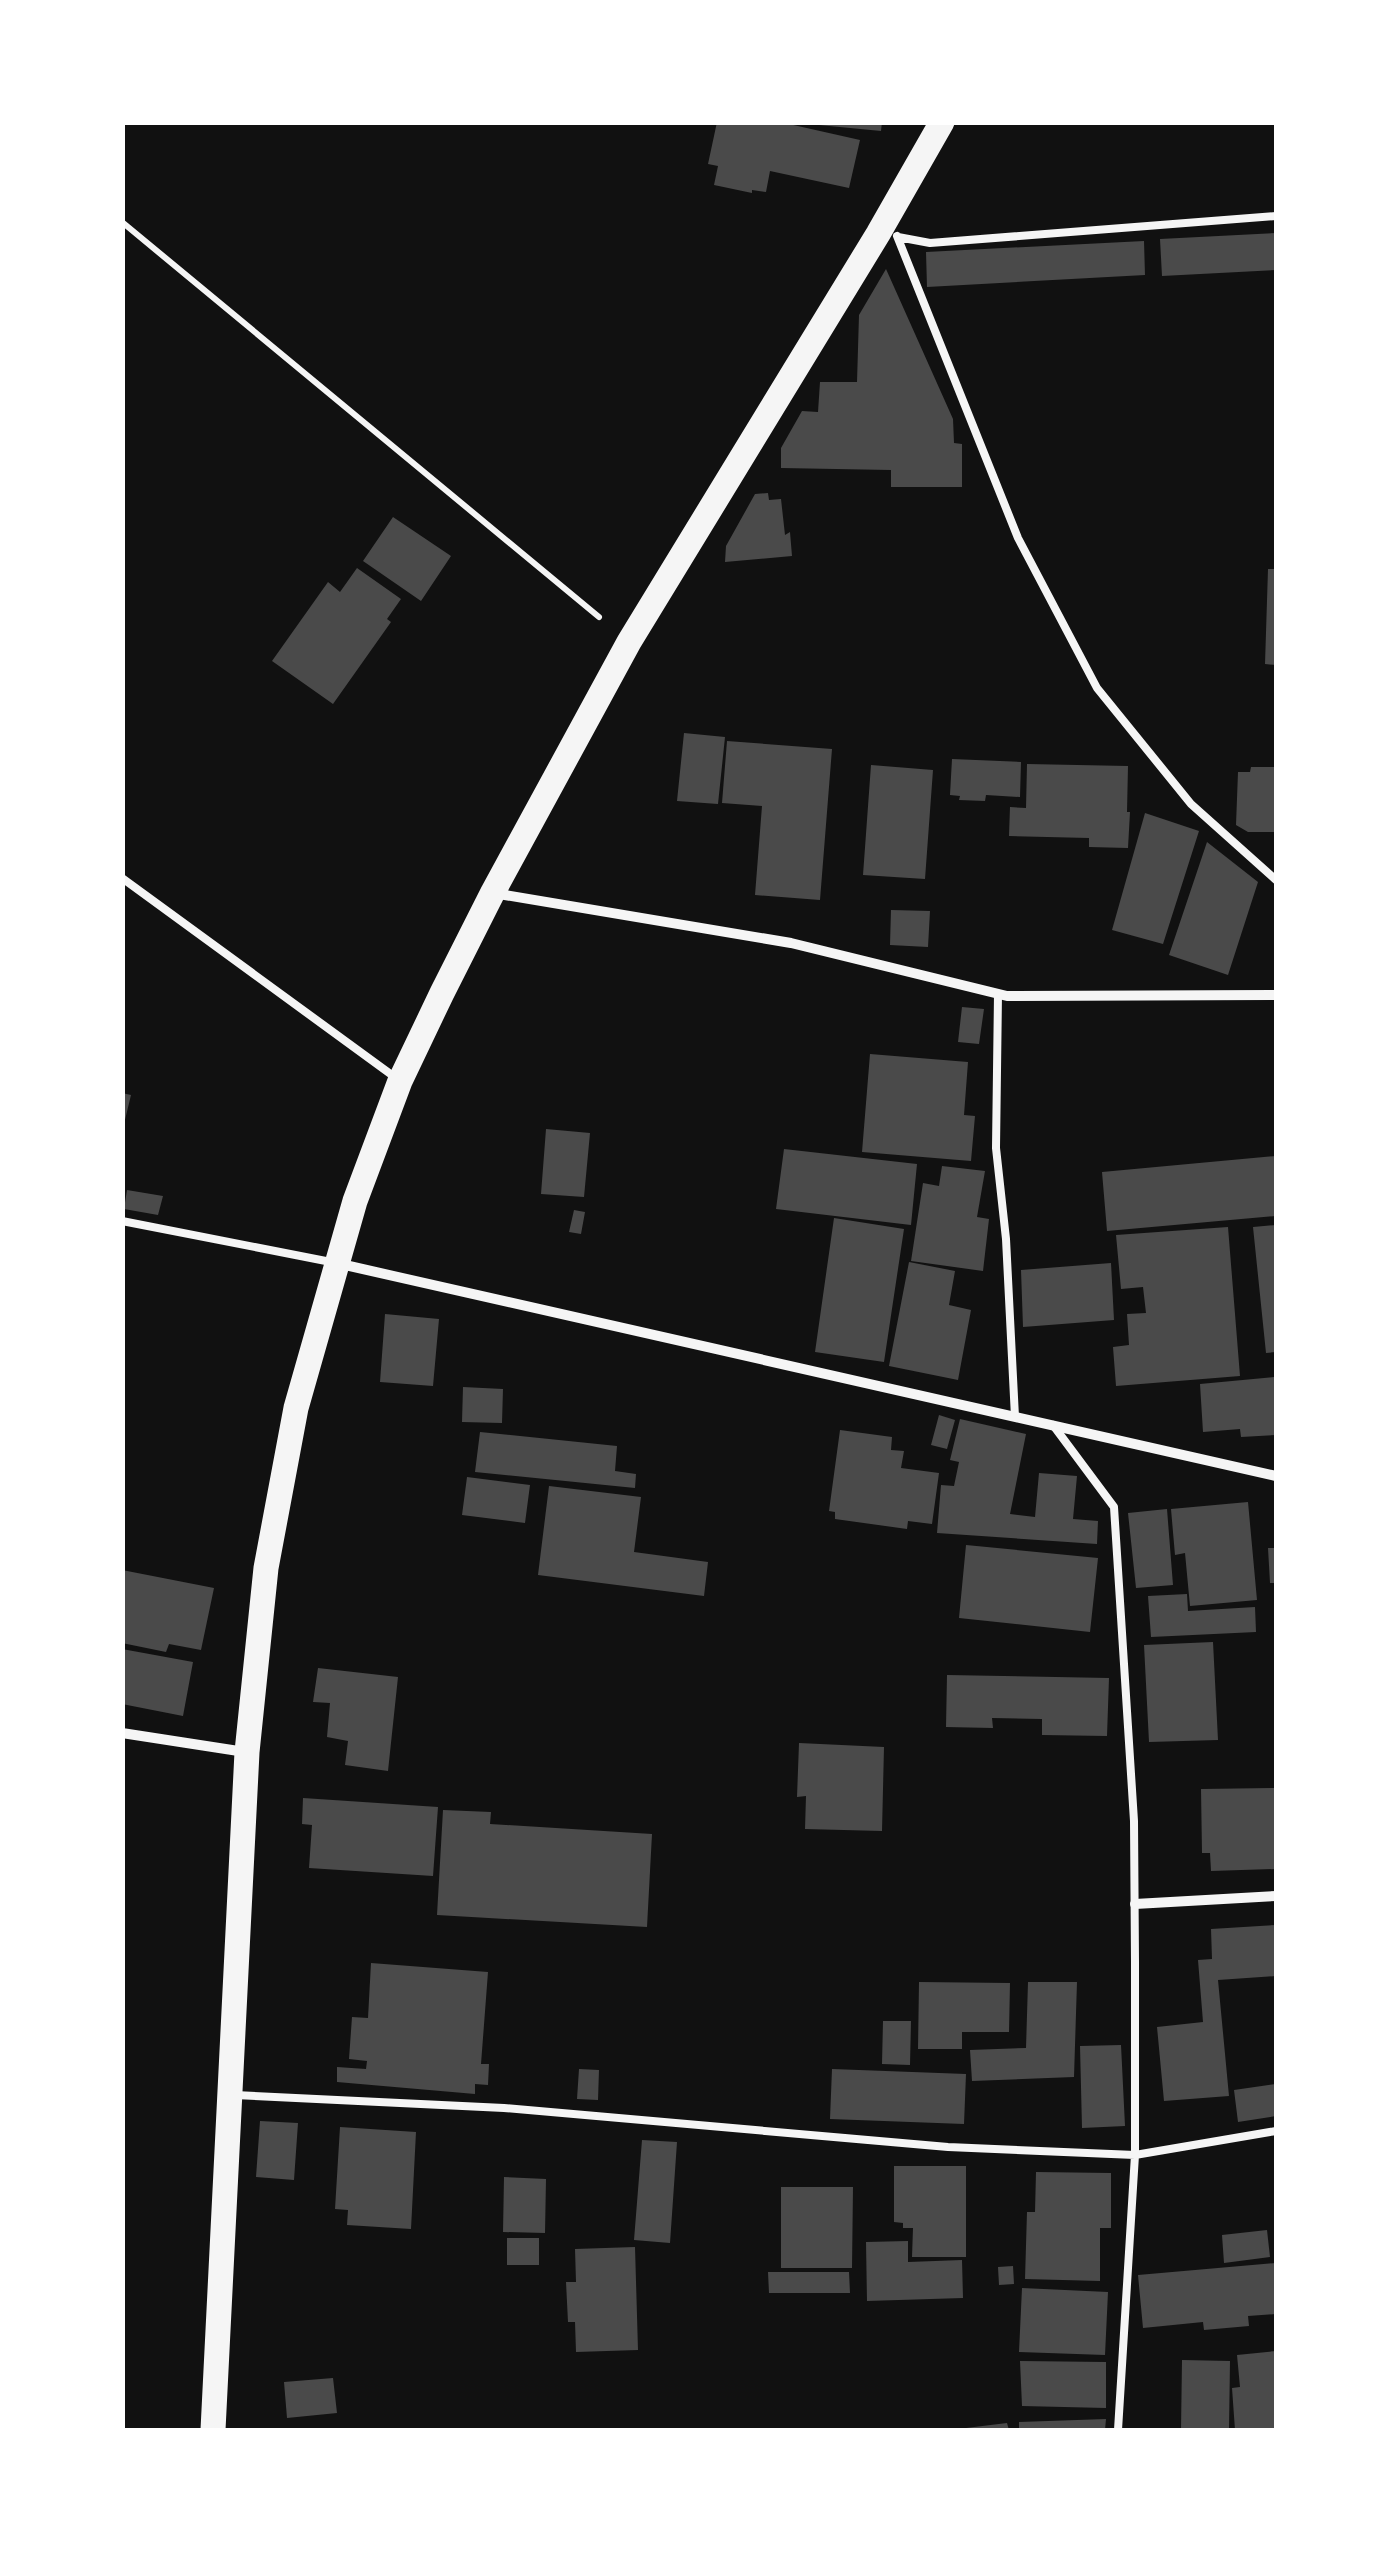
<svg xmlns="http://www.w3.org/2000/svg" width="1399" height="2553" font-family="'Noto Sans',sans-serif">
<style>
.building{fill:#4a4a4a}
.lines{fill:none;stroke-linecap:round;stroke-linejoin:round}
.path{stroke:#f5f5f5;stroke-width:6}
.service{stroke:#f5f5f5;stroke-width:8}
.minor{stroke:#f5f5f5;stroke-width:10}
.primary{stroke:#f5f5f5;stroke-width:25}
</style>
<rect width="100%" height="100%" fill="#111"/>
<path class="building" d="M717,122L727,124V122H780L860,140L849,188L770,171L766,192L752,190V193L714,185L718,166L708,164Z
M820,122H882L881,131L819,125Z
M1276,233V270L1162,276L1160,239Z
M1144,241L1145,275L927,287L926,252Z
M886,269L953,419L954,443L962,444V487H891V470L781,468V448L802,411L818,412L820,382H857L859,315Z
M768,493L769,500L781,499L785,535L790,532L792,556L725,562L726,546L755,494Z
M393,517L451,556L421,601L363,561Z
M357,568L401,599L387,619L391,622L333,704L272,661L328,582L340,592Z
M1268,569H1276V665L1265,664Z
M684,733L725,737L718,804L677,801Z
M727,741L832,749L820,900L755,895L762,806L722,803Z
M952,759L1021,762L1020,797L986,795L985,801L959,800L960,796L950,795Z
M1027,764L1128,766L1127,812H1130L1128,848L1089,847V838L1009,836L1010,807L1026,808Z
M871,765L933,770L925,879L863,875Z
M1251,767H1276V832H1248L1236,825L1238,772H1250Z
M1145,813L1199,831L1163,944L1112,930Z
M1207,842L1258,882L1228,975L1169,955Z
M891,910L930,911L928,947L890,945Z
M962,1007L984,1009L979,1044L958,1042Z
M870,1054L968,1062L964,1115L975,1116L971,1161L862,1152Z
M122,1093L131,1095L124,1124H122Z
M546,1129L590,1133L584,1197L541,1194Z
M784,1149L917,1164L911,1225L776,1209Z
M1276,1156V1216L1107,1231L1102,1172Z
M942,1166L985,1171L977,1217L989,1219L983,1271L911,1261L923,1183L939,1186Z
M127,1190L163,1196L158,1215L124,1209Z
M574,1210L585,1212L581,1234L569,1232Z
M834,1218L904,1229L884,1362L815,1352Z
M1276,1225V1352L1266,1353L1253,1227Z
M1228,1227L1240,1376L1116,1386L1113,1347L1129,1345L1127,1314L1146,1313L1143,1287L1121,1289L1116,1235Z
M909,1262L955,1271L949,1305L971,1310L958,1380L889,1366Z
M1111,1263L1114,1320L1023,1327L1021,1270Z
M385,1314L439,1319L433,1386L380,1382Z
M1274,1377L1276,1435L1241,1437L1240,1429L1203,1432L1200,1384Z
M463,1387L503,1389L502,1423L462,1422Z
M939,1415L955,1420L947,1449L931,1445Z
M960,1419L1026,1434L1010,1514L1035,1517L1039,1473L1077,1476L1073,1519L1098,1521L1097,1544L937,1533L941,1485L954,1486L959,1462L950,1460Z
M840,1430L892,1437L891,1450L904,1451L901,1468L939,1473L932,1524L908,1521L907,1529L835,1519V1512L829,1511Z
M480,1432L617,1446L615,1471L636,1474L635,1488L475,1472Z
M467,1477L530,1485L525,1523L462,1515Z
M549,1486L641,1497L634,1552L708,1562L704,1596L538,1575Z
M1248,1502L1257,1600L1190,1606L1185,1553L1175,1555L1171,1509Z
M1167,1509L1173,1585L1136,1588L1128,1513Z
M966,1545L1098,1558L1090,1632L959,1618Z
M1268,1548H1276V1583H1270Z
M122,1570L214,1588L201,1650L169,1644L166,1652L122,1643Z
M1187,1594L1188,1611L1255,1607L1256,1632L1151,1637L1148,1596Z
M1213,1642L1218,1740L1149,1742L1144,1645Z
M122,1649L193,1662L183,1716L122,1704Z
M318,1668L398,1677L388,1771L345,1765L348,1741L327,1737L330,1703L313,1702Z
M947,1675L1109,1678L1107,1736L1042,1735V1719L992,1718L993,1728L946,1727Z
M799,1743L884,1747L882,1831L805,1829L806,1796L797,1797Z
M1276,1788V1869L1211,1871L1210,1853H1202L1201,1789Z
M303,1798L438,1807L433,1876L309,1868L312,1825L302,1824Z
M443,1810L491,1812L490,1824L652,1834L647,1927L437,1915Z
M1276,1925V1976L1218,1980L1229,2096L1164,2101L1157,2027L1203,2022L1198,1960L1212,1959L1211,1929Z
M371,1963L488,1972L481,2064H489L488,2085L475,2084V2094L337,2082V2067L366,2069L367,2061L349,2059L352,2017L368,2018Z
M919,1982L1010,1983L1009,2032H962V2049H918Z
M1028,1982H1077L1074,2077L972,2081L970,2050L1026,2048Z
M883,2021H911L910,2065L882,2064Z
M1121,2045L1125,2126L1082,2128L1080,2046Z
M579,2069L599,2070L598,2100L577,2099Z
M832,2069L966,2074L964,2124L830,2119Z
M1276,2084V2116L1238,2122L1234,2090Z
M260,2121L298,2123L294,2180L256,2177Z
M340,2127L416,2132L411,2229L347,2225L348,2210L335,2209Z
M642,2140L677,2142L670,2243L634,2240Z
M894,2166H966V2257H912L913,2228H903V2223L894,2222Z
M1036,2172L1111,2173V2228H1100V2281L1025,2279L1027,2212H1035Z
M504,2177L546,2179L545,2233L503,2232Z
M781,2187H853L852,2268H781Z
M1267,2230L1270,2257L1224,2263L1222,2235Z
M507,2238H539V2265H507Z
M908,2241V2262L962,2260L963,2298L867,2301L866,2242Z
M635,2247L638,2350L576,2352L575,2322H568L566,2282H576L575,2249Z
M1276,2263V2314L1248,2316L1249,2326L1204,2330L1203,2322L1143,2328L1138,2275Z
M1013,2266L1014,2284L999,2285L998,2267Z
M768,2272H849L850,2293H769Z
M1022,2288L1108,2292L1105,2355L1019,2352Z
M1276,2351V2429L1235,2430L1232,2388L1240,2387L1237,2355Z
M1182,2360L1230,2361L1229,2430H1181Z
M1020,2361L1106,2362V2408L1022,2406Z
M333,2378L337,2413L287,2418L284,2382Z
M1106,2419L1105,2430H1019V2422Z
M1007,2423L1009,2430H966V2428Z"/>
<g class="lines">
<path class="path" d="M122,222L599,617"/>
<path class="service" d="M897,236L1018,538L1097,688L1191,804L1276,880
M898,237L930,243L1276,216
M122,878L396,1078
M998,994L996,1148L1006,1239L1015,1417
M122,1221L331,1262
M1053,1425L1114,1507L1134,1821L1135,1962V2155L1118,2430
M235,2095L504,2108L948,2147L1135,2155L1276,2131"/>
<path class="minor" d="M493,893L791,943L1007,996L1276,995
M336,1263L1276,1476
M122,1733L245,1752
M1135,1904L1276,1896"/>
<path class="primary" d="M213,2430L247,1752L266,1568L296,1408L355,1201L400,1081L442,993L493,892L629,642L878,234L942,122"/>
</g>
<rect width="1399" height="2553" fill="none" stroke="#ffffff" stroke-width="250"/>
</svg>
